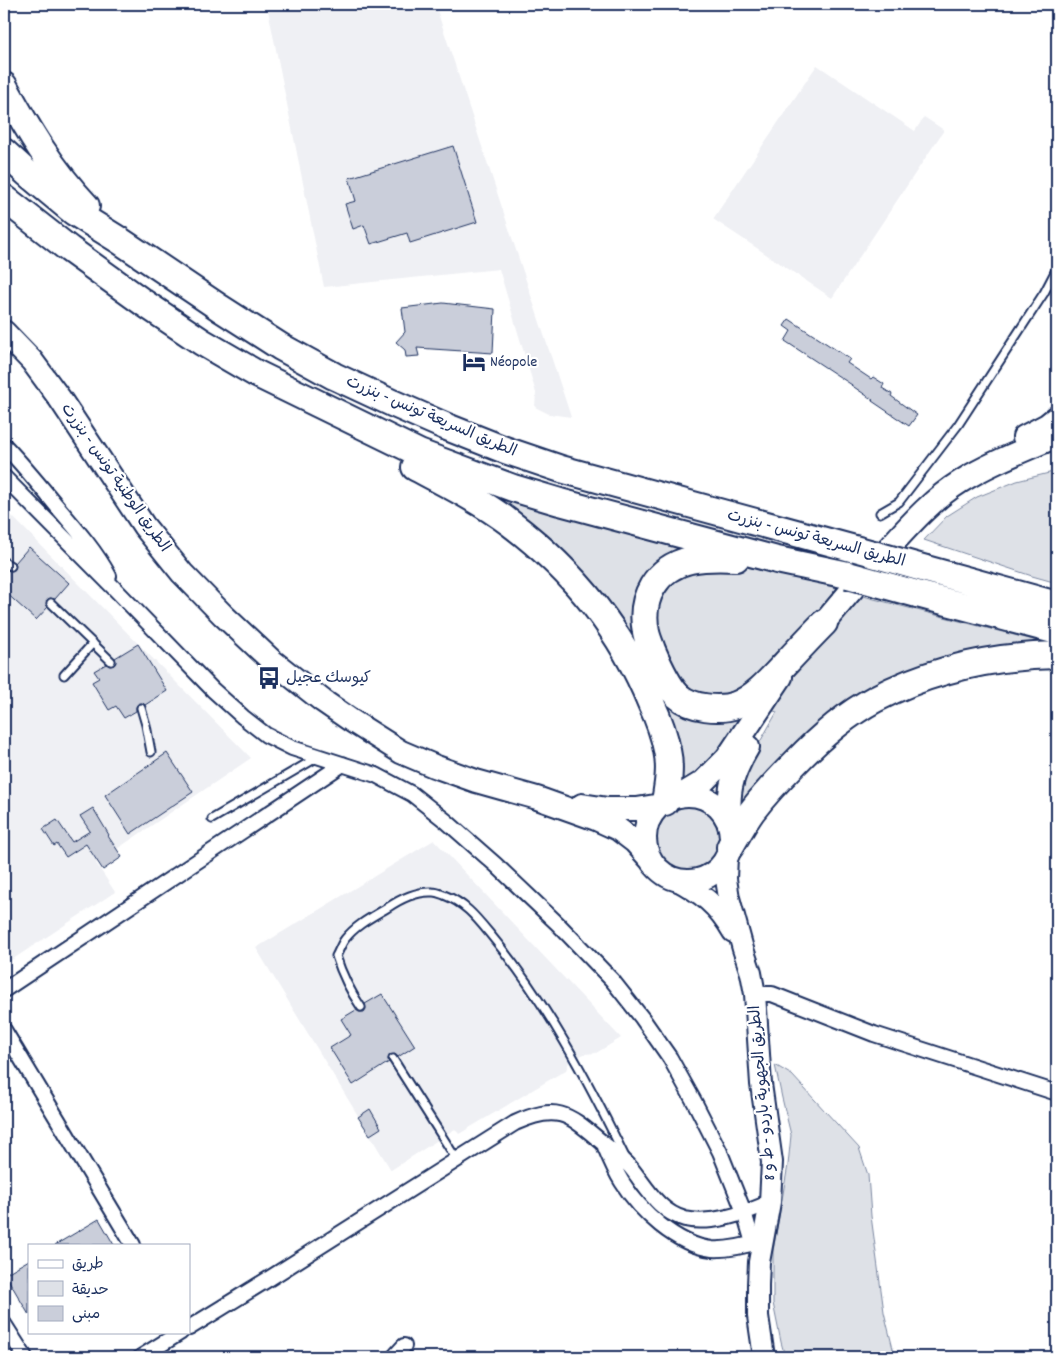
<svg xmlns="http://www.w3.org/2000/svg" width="1061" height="1361" font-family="Dekko,'Playpen Sans Arabic',sans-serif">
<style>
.built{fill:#eff0f4}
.green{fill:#dee1e7;stroke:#7c88a2}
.building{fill:#caceda;stroke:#1b2f5e}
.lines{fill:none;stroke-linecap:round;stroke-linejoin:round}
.lane-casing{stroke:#1b2f5e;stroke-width:11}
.street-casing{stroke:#1b2f5e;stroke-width:18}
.secondary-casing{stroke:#1b2f5e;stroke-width:24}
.primary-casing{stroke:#1b2f5e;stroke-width:26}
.highway-casing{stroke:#1b2f5e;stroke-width:30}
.lane{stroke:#fff;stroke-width:7}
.street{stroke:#fff;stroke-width:14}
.secondary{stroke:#fff;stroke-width:20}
.primary{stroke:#fff;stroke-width:22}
.highway{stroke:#fff;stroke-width:26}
.highway-bridge-casing{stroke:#1b2f5e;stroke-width:30;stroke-linecap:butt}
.highway-bridge{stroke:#fff;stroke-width:26}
.labels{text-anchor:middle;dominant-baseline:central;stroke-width:4.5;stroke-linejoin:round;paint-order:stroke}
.poi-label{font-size:16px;fill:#1b2f5e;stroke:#fff;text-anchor:start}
.street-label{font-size:16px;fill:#1b2f5e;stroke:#fff}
</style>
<rect width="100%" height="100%" fill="#fff"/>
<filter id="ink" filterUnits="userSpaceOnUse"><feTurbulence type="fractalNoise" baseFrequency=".02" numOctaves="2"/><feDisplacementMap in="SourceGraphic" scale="10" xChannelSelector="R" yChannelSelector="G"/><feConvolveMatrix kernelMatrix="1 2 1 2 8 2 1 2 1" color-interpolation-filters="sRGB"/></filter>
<g filter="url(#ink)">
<path class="built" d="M293,4H435L571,417L549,414L535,407L536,393L499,269L324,287L268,10Z
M817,65L915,131L924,117L944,130L832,298L713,219Z
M4,508L251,758L117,849L122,857L103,870L98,862L96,863L115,892L4,965Z
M434,840L621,1038L596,1053L584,1054L569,1062L566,1070L459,1134L455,1129L391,1170L256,948Z"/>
<path class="green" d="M1057,471V583L1032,576L924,540L947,516L977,497L1017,481Z
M458,479L874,599L1049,644L943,660L749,804L741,801L748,763L777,712L755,705L692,779L679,777L634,655Z
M655 838a33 33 0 1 1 66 0a33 33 0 1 1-66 0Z
M775,1065L792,1075L859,1148L868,1175L871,1216L884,1312L895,1357H785L781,1342L773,1303V1251L788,1165L791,1135L782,1098Z"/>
<path class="building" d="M453,146L477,222L410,243L407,233L371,244L364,225L353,229L345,204L356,201L349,178Z
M443,303L495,309L493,353L417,348L419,356L406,357L405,350L396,342L405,332L402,308Z
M789,319L850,359L847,363L871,379L873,377L884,384L882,388L892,394L891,396L917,415L909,426L872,401L873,400L851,385H852L785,341L791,331L784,326Z
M29,547L69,583L55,599L50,598L47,600L46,604L48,607L36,620L4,591V575L8,570L12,571L15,569L16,565L15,563Z
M138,644L167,691L145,705L142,703L138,704L136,707V711L124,718L116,706L109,710L92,682L99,678L94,671L106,664L110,666L114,665L116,662L115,658Z
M167,753L193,792L130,834L105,795Z
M93,808L109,835L108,836L122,857L103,870L86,844L66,857L57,844L54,846L43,829L57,820L72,842L90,831L80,816Z
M382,994L415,1046L398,1057L395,1054L390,1055L388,1059L389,1062L353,1085L330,1048L351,1035L341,1019L356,1010L359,1012H364L366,1009L365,1004Z
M370,1109L381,1128L370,1135L358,1117Z
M99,1219L114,1245H55Z
M29,1260V1315L5,1274Z"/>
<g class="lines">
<defs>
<path id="lane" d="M880,513L899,502L958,425L1044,293L1057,268
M4,562L11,566
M51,603L111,661
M64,675L93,643
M141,708L146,725L151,752
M212,819L318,757
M361,1007C350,991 342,975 336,956C339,951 341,944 345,939C356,925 372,917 387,908C400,899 417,891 433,892C437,892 441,894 444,895C465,903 476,917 490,934C546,1001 587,1079 625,1157
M393,1059L457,1160"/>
<path id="street" d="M4,445C24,466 42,488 60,510C78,531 96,552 109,576
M4,477L116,590L213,690L243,717L266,735L292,748L376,775L412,794L446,821L496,865L558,924L612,980L642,1018L670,1058L695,1103L720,1152L744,1212L753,1243
M4,990L343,764
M755,994H772L874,1034L1057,1093
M4,1030L133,1245
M605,1147C610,1159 615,1171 622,1182C640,1211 676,1245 712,1249C729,1250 745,1246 761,1241
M4,1324L25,1357
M189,1328L270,1278L515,1123C559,1103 569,1115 603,1143C612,1151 623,1158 631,1168C647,1188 659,1212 685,1219C711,1225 747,1213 770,1202
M141,1357L181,1332
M394,1357L404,1346"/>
<path id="secondary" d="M727,856L726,879L729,898L743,949L751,973L755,994L761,1084L772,1162L770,1202L759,1262L758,1285V1316L764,1357
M675,879C701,893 718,905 733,932"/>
<path id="primary" d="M4,332L32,361L60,399L144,526L182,573L223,615L271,660L323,701L352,721L401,752L434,766L476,781L537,798L596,819L618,829L635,842L651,860
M1024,437L1047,425L1057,417
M813,636C836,608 860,580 885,552C908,527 931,500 960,482C990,463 1025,450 1057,436
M645 838a43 43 0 1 1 86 0a43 43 0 1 1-86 0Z
M680,796L703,782L727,758L781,677
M582,805L608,809H637L661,805
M730,829C728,793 729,779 748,747"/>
<path id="highway" d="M4,86C28,130 52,170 86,206
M4,152L27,173L74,212L119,240L220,308L281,347L334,376L392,403L447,427L505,450L561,469L873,554
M4,198L69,249L144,303L202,342L257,374L419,453L513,488L560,502L777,560L848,575
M415,467C447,484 481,501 510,523C572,570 622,631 651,703C658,718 664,734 667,750C671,767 668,785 665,802
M736,558C720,557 705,557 690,560C656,568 639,598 646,632C647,638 650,644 652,650C658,664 667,685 678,696C691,708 720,711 736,705C756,697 771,679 785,664C798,650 811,636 824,623
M926,569L1057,605
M917,594L1057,631
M730,847C737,835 744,822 752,811C765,794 780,778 795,763C818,739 845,715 875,699C930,670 994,656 1057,655"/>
</defs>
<use href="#lane" class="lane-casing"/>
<use href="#street" class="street-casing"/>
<use href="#secondary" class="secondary-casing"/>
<use href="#primary" class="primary-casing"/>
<use href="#highway" class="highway-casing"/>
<use href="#lane" class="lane"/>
<use href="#street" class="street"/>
<use href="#secondary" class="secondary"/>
<use href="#primary" class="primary"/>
<use href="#highway" class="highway"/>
<defs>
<path id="highway-bridge" d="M873,554L926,569
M848,575L917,594"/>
</defs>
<use href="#highway-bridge" class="highway-bridge-casing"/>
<use href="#highway-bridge" class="highway-bridge"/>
</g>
</g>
<defs>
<symbol id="hotel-bare" viewBox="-9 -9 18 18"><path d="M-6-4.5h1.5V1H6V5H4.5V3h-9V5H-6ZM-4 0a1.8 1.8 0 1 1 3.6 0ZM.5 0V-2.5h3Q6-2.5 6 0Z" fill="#1b2f5e" stroke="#fff" stroke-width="2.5" paint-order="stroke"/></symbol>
<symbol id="bus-bare" viewBox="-9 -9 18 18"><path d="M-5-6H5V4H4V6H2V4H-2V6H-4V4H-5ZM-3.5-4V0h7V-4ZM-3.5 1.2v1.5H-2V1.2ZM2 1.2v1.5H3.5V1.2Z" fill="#1b2f5e" stroke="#fff" stroke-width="2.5" paint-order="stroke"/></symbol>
</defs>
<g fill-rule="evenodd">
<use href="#hotel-bare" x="458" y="346" width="32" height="32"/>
<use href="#bus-bare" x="253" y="662" width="32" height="32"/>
</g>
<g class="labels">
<g class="poi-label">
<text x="490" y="362">Néopole</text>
<text x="286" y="678">كيوسك عجيل</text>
</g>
<g class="street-label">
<text transform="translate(431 417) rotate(23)">الطريق السريعة تونس - بنزرت</text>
<text transform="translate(115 478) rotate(55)">الطريق الوطنية تونس - بنزرت</text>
<text transform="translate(816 539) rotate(15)">الطريق السريعة تونس - بنزرت</text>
<text transform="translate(763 1093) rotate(-95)">الطريق الجهوية باردو - ط و 8</text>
</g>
</g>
<rect width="1061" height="1361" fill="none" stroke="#fff" stroke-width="20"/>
<rect x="10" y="10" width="1041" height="1341" fill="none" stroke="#1b2f5e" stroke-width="2" filter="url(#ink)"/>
<rect x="28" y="1244" width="162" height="90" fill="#ffffff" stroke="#a4acbf"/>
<rect x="38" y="1260" width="25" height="8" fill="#ffffff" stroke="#a4acbf"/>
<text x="72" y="1268" font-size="15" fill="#1b2f5e">طريق</text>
<rect x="38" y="1281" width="25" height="15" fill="#dee1e7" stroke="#a4acbf"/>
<text x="72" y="1294" font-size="15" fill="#1b2f5e">حديقة</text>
<rect x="38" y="1306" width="25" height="15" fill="#caceda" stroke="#a4acbf"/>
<text x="72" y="1318" font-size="15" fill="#1b2f5e">مبنى</text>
</svg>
